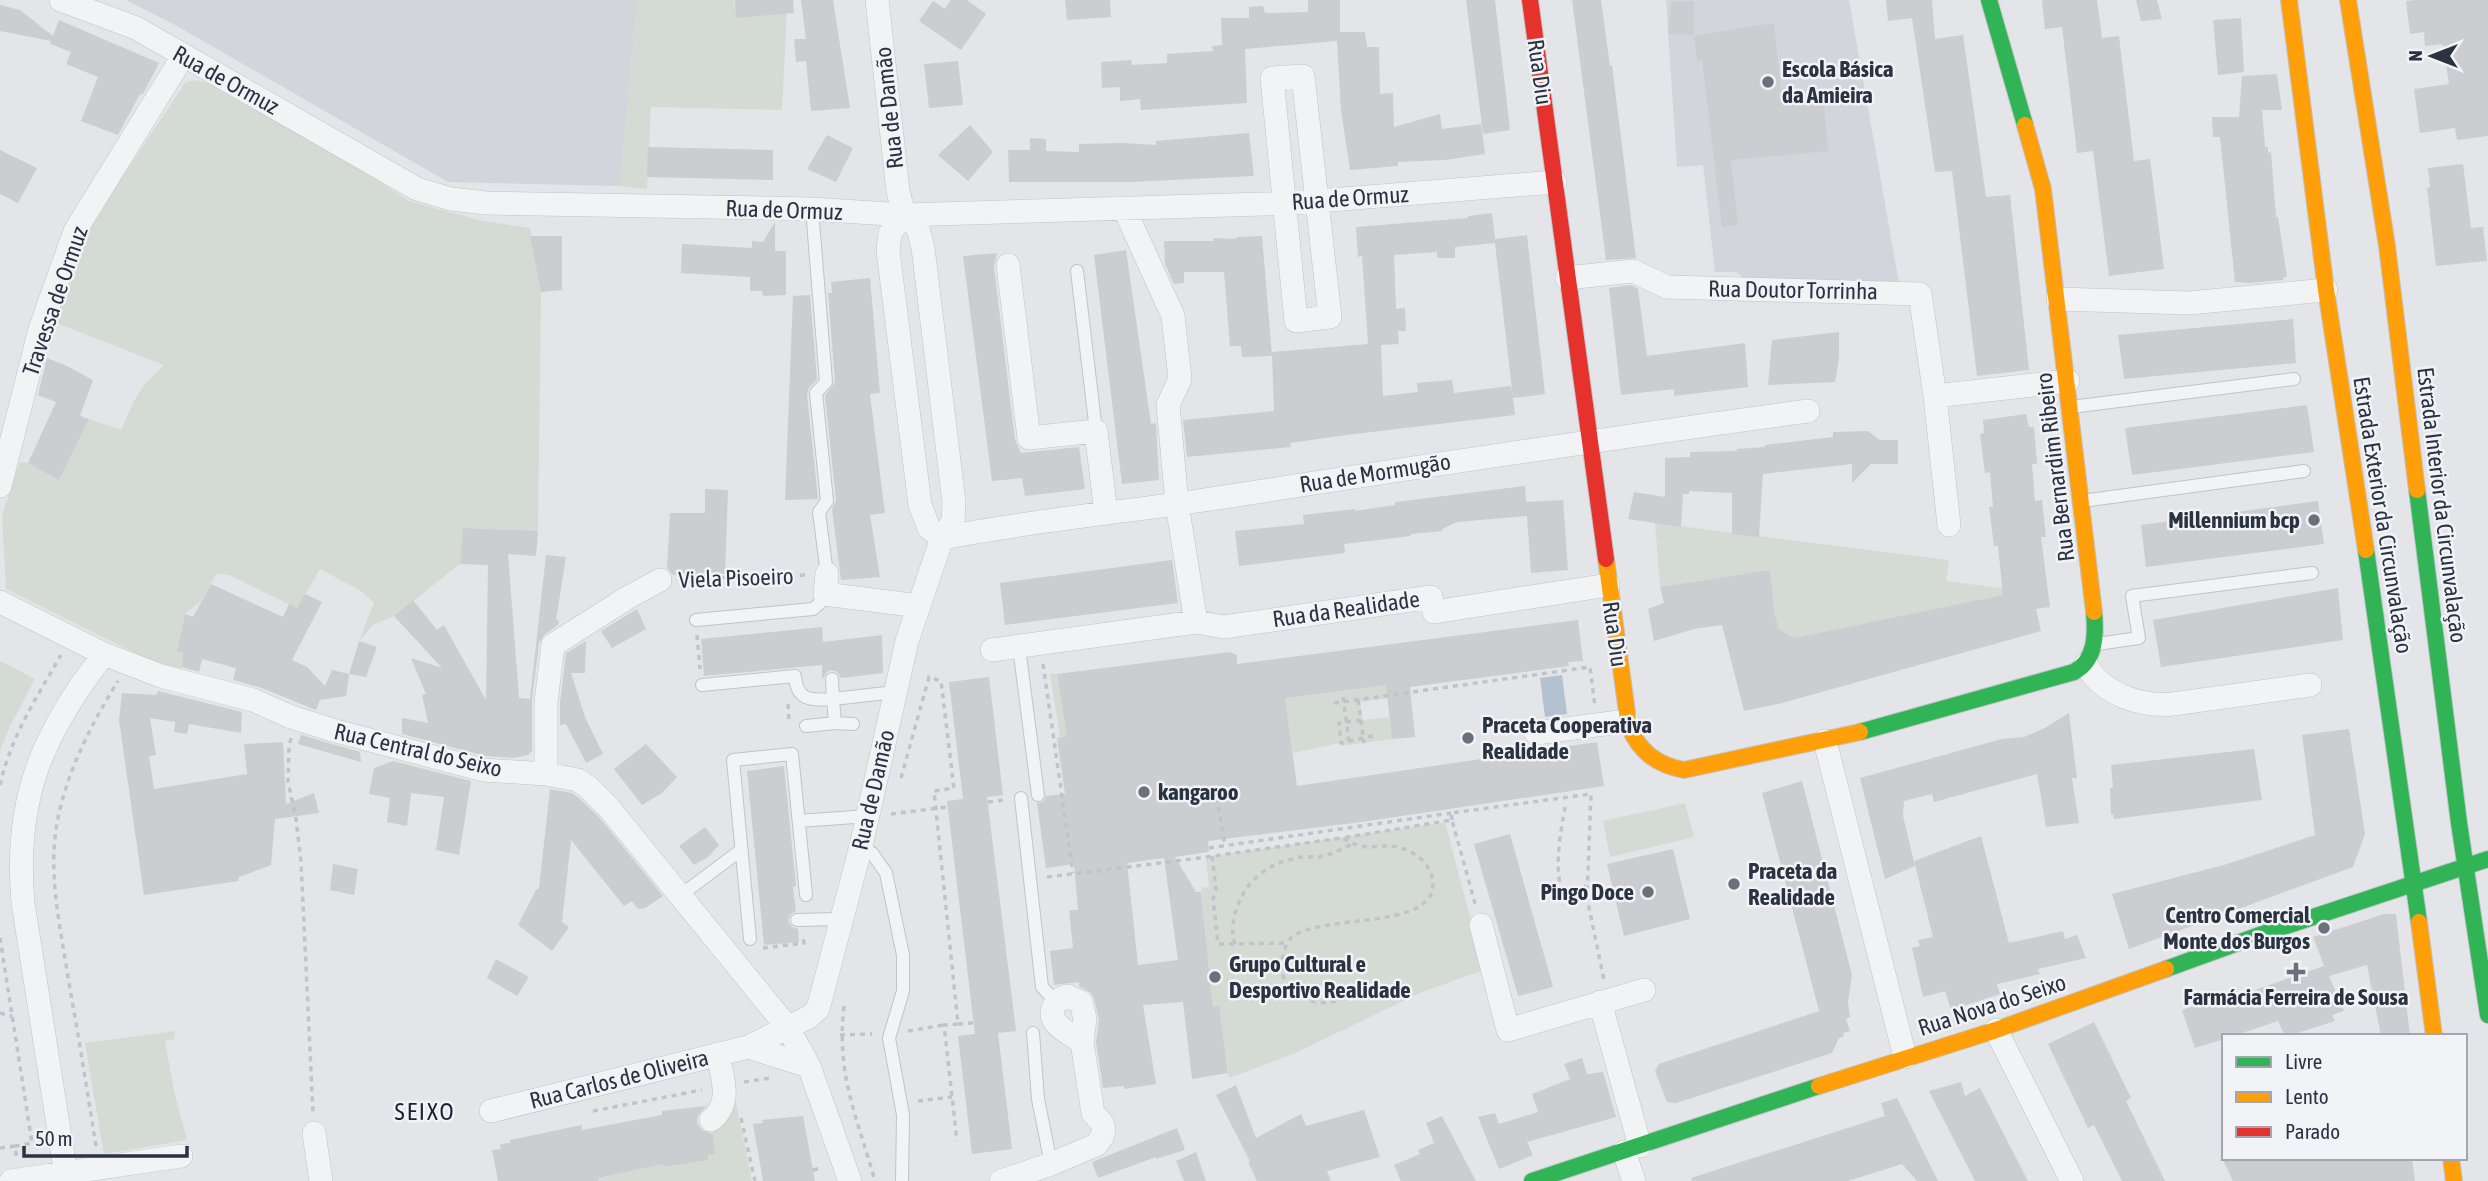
<svg xmlns="http://www.w3.org/2000/svg" width="2488" height="1181" font-family="'Asap Condensed',sans-serif">
<style>
.built{fill:#d2d5db}
.green{fill:#d4dbd4}
.water{fill:#b3c1d1}
.building{fill:#cbcdd0;fill-rule:evenodd}
.lines{fill:none;stroke-linecap:round;stroke-linejoin:round}
.lane-casing{stroke:#c1c3c6;stroke-width:14}
.street-casing{stroke:#c1c3c6;stroke-width:24}
.fast-casing{stroke:#c1c3c6;stroke-width:18}
.slow-casing{stroke:#c1c3c6;stroke-width:18}
.jam-casing{stroke:#c1c3c6;stroke-width:18}
.path{stroke:#c2c3c8;stroke-width:3.5;stroke-dasharray:5 5;stroke-linecap:butt}
.lane{stroke:#f2f3f5;stroke-width:12}
.street{stroke:#f2f3f5;stroke-width:23}
.fast{stroke:#30b455;stroke-width:16}
.slow{stroke:#ff9f0a;stroke-width:16}
.jam{stroke:#e5322d;stroke-width:16}
.poi-dot{fill:#6b717b;stroke:#f1f3f7;stroke-width:2.5}
.labels{text-anchor:middle;dominant-baseline:central;stroke-width:5;stroke-linejoin:round;paint-order:stroke}
.poi-label{font-size:23px;font-weight:bold;fill:#2b3240;stroke:#f1f3f7;text-anchor:start}
.street-label{font-size:23px;fill:#2b3240;stroke:#f1f3f7}
.neighbourhood-label{font-size:24px;letter-spacing:2px;fill:#1d2331;stroke:#f1f3f7}
</style>
<rect width="100%" height="100%" fill="#e3e5e8"/>
<path class="built" d="M126,0H637L620,186L448,182L177,26Z
M1666,0H1849L1899,283L1747,281L1736,272H1715L1703,165L1677,167Z"/>
<path class="green" d="M637,0H734L736,14L787,10L782,110L651,107L647,189L620,186Z
M194,80L219,85L347,161L409,201L482,221L530,228L541,292L538,531L463,528L460,564L394,616L373,625L359,641L374,603L361,591L320,569L297,608L229,575L216,574L201,601L185,614L177,651L183,653L181,676L6,589L2,515L20,462L28,463L59,479L89,419L121,430L134,401L145,384L164,365L54,322L79,242L185,83Z
M1655,523L1949,560L1946,581L2008,589L2009,594L1794,638L1779,629L1775,617L1770,570L1660,587Z
M0,661L35,679L10,726L0,751Z
M1050,674H1057L1064,713L1242,703L1401,683L1403,696L1360,702L1363,720L1389,717L1392,739L1341,746L1340,743L1293,753L1286,706L1060,737Z
M1685,803L1694,837L1610,857L1603,821Z
M1445,822L1484,970L1422,992L1293,1054L1229,1078L1219,1007H1213L1201,888L1209,887L1206,857Z
M175,1031L174,1039L165,1041L174,1091L187,1140L104,1154L85,1043Z
M734,1094L752,1181H599L598,1178L663,1164L665,1167L708,1160V1155L715,1153L712,1127Z"/>
<path class="water" d="M1562,675L1567,714L1545,717L1540,678Z"/>
<path class="building" d="M735,0H793L794,13L736,18Z
M801,0H833L850,108L811,111L806,61L796,62L794,39H806Z
M951,0H967L986,14L961,50L919,21L933,1L945,9Z
M1065,0H1110L1111,17L1067,20Z
M1308,0H1340V32H1365L1367,47H1379L1380,94L1393,93L1394,127L1440,114L1442,129L1481,124L1485,154L1445,160L1398,162V166L1350,170L1341,110L1337,41L1245,49L1247,103L1141,110L1140,99L1120,101V87L1102,88L1101,62L1131,60L1132,65L1167,63V54L1213,51L1212,46L1222,45L1221,18H1249V7L1263,6L1265,13L1308,12Z
M1466,0H1495L1510,130L1483,134Z
M1572,0H1601L1610,66L1612,65L1636,258L1606,260Z
M1886,0H1932L1935,39L1963,35L1986,197L2010,195L2029,370L1977,376L1952,171L1935,172L1912,18L1888,21Z
M2042,0H2097L2102,38L2119,36L2134,161L2150,159L2164,269L2109,276L2093,151L2077,153L2062,27L2045,29Z
M2136,0H2157L2162,19L2141,21Z
M2416,0H2488V136L2457,140L2455,128L2420,133L2414,89L2449,84L2443,44L2425,46L2424,32L2410,34L2406,1Z
M1694,1V35L1668,34L1671,2Z
M0,5L20,10L53,36L59,20L159,63L144,92L142,95L140,94L118,135L81,121L98,77L66,64L71,52L50,44L51,41L0,31Z
M2241,18L2244,72L2218,75L2213,20Z
M1774,23L1782,97L1823,92L1828,151L1731,160L1738,225L1722,227L1702,60L1697,61L1694,36Z
M958,61L963,105L929,108L924,64Z
M2277,74L2282,110H2262L2265,147H2268V153L2271,152L2276,217H2278L2287,277H2284L2283,280L2250,283L2235,282L2220,137H2213L2212,117H2239L2242,76Z
M970,125L993,152L968,181L938,155Z
M1249,133L1254,176L1130,182H1009L1008,150H1030V138L1046,139V151L1079,152V144L1123,143L1156,145V141Z
M827,135L853,148L836,182L807,169Z
M648,147L773,150V180L647,177Z
M0,150L37,168L18,203L0,194Z
M2463,164L2471,228L2483,227L2487,261L2436,266L2427,188L2430,187L2428,168Z
M1492,213L1495,239L1527,235L1545,394L1513,398L1515,415L1346,435L1290,443L1291,447L1187,457L1183,420L1274,411L1272,352L1368,344L1362,256L1358,257L1356,227L1468,218V216ZM1495,243L1513,398L1511,386L1454,393L1452,380L1417,383L1418,392L1383,396L1381,345L1399,344L1398,331H1406L1405,308L1396,309L1394,255L1437,252V258H1455V247Z
M775,222V251H786V295L763,296L762,291H750V277L681,273L682,244L752,248V241L763,242Z
M530,236H562V290L541,292Z
M1262,236L1272,356L1242,357L1241,346H1230L1224,272H1184V283L1174,284L1165,264L1164,241H1214L1213,238L1237,239L1236,237Z
M1126,250L1151,424L1156,423L1159,480L1122,484L1094,255Z
M997,253L994,267L1015,440L1021,453L1079,447L1085,489L1025,496L1022,478L992,481L963,256Z
M870,278L880,393L870,394L885,513L870,515L880,577L841,580L832,509L836,500L825,396L835,382L828,293H832L831,282Z
M1631,285L1638,289L1647,356L1745,343L1748,387L1674,396V389L1621,395L1609,288Z
M810,295L817,379L809,388L807,394L818,499L785,500L793,296Z
M2293,319L2296,363L2124,379L2118,335Z
M1839,332V358L1835,382L1768,385L1772,340Z
M47,358L67,366L93,380L80,416L89,419L59,480L28,463L56,402L38,395Z
M2307,405L2314,452L2132,475L2125,428Z
M2026,414L2029,427H2034L2037,464H2032L2035,501L2042,500L2046,537H2041L2050,607L2036,609L2041,631L1782,703L1744,711L1722,625L1694,629L1654,641L1648,609L1664,603L1660,587L1770,570L1775,616L1779,629L1794,638L2003,595L1998,546H1994L1989,507H1993L1990,472L1985,473L1980,434L1984,433L1983,420Z
M1868,431L1880,440H1898V464H1871L1852,483V464L1763,474L1759,537L1732,534V493L1689,491V494H1683L1681,527L1628,519L1634,492L1665,497V458L1690,457V452L1737,451V449L1765,447V445L1833,437V432Z
M1525,486L1526,502L1563,500L1568,570L1531,573L1527,516L1457,522L1442,529L1443,531L1410,534L1411,536L1344,544L1345,553L1239,566L1235,531L1304,524L1303,515L1355,509V511L1395,505V502Z
M705,489L728,490L725,574L673,575L667,568L670,513H705Z
M2318,501L2324,544L2146,567L2141,525Z
M463,528L538,531L536,556L508,554L519,698L530,699L546,555L566,557L556,620L559,621L558,625L545,634L539,643L532,700V751L528,755L513,758L485,756L402,734V718L428,723L422,695L426,694L411,658L442,668L394,616L413,600L437,630L444,625L486,700L488,565L460,564Z
M1172,560L1178,603L1005,625L1000,583Z
M211,584L283,617L289,604L297,608L305,594L322,602L292,660L307,667L325,686L332,670L349,674L346,696L320,700L316,710L259,687L233,680L236,668L202,659L199,672L182,667L183,653L177,651L185,614L193,617Z
M2338,588L2343,640L2161,667L2153,620Z
M637,609L646,629L612,648L601,631Z
M1578,620L1583,661L1568,662L1569,666L1410,687L1415,737L1392,739L1386,685L1285,698L1297,786L1597,742L1604,786L1362,822L1208,841L1209,852L1175,857L1196,892H1201L1213,1007L1219,1006L1228,1073L1192,1079L1183,1002L1143,1005L1156,1084L1124,1089V1086L1103,1088L1096,1042L1099,1020L1094,998L1091,993L1079,986V982L1054,985L1050,951L1073,948L1069,910H1078L1074,864L1046,868L1037,803L1043,802L1046,796L1065,794L1057,738L1067,736L1057,674L1230,652L1237,655V664ZM1164,858L1178,960L1138,965L1127,863Z
M822,627L823,642L882,635L883,673L841,678L837,672L831,670L827,672L822,680V665L704,676L701,639Z
M359,641L377,647L366,677L349,674Z
M586,641L585,673H571L585,717L603,754L586,763L566,724L560,725V703L566,653Z
M989,677L1003,795L987,797L1016,1031L998,1033L1012,1149L972,1154L958,1036L975,1034L947,801L963,799L949,682Z
M158,691L242,712L241,733L189,724L187,734L174,732L175,722L150,718L156,755L149,756L154,789L247,774L244,744L283,742L286,804L314,793L319,813L275,819L271,865L239,877L238,881L144,895L119,720L122,693L156,695Z
M2069,713L2077,778H2072L2079,823L2046,827L2037,774L1934,802L1932,794L1904,801L1903,816L1915,866L1885,879L1860,778L2002,739L2024,737L2045,728Z
M2349,729L2365,834L2353,867L2129,949L2112,894L2224,865L2315,835L2302,735Z
M301,735L360,752L361,762L298,744Z
M646,744L677,777L662,793L642,805L614,769Z
M2254,749L2262,800L2114,819L2113,814H2111L2110,788H2113L2111,765Z
M393,761L471,781L459,855L436,850L444,797L411,793L407,826L387,822L390,798L369,794L374,768Z
M784,766L796,886L793,887L796,911L790,915L788,921L792,927L798,929L799,942L764,945L747,771Z
M1802,781L1852,975L1848,1002L1850,1017L1846,1019L1850,1031L1843,1033L1844,1036L1839,1038L1832,1053L1676,1103L1667,1102L1655,1071L1659,1064L1819,1011L1762,793Z
M550,789L572,793L579,798L599,817L663,896L645,908L638,909L632,901L624,906L571,840L562,922L569,927L552,951L518,925L536,890L539,888Z
M705,827L719,845L708,857L694,865L679,846Z
M1510,834L1553,987L1518,996L1474,844Z
M1981,836L2009,943L2063,931L2065,939L2077,935L2086,958L2038,969L2040,974L1997,984L2000,994L1951,1010L1945,991L1923,997L1912,948L1920,946L1918,940L1933,937L1914,861Z
M1673,849L1690,919L1624,936L1607,864Z
M333,864L358,869L354,895L330,890Z
M2384,914H2396L2410,1036H2381L2367,965L2329,976L2344,1011L2332,1015L2335,1021L2288,1036H2285L2278,1021L2233,1036H2224V1039L2195,1048L2182,1010L2237,991L2238,996L2324,966L2325,968L2313,937Z
M496,959L529,977L517,996L487,978Z
M2094,1022L2131,1098L2126,1101L2165,1181H2122L2094,1125L2088,1128L2048,1044Z
M1582,1058L1587,1074L1603,1072L1616,1117L1527,1142L1533,1155L1499,1169L1478,1117L1495,1113L1499,1124L1538,1112L1532,1094L1570,1079L1564,1064Z
M1961,1082L1965,1096L1980,1088L2028,1181H1975L1929,1091Z
M1236,1085L1256,1138L1301,1114L1306,1126L1364,1110L1380,1157L1327,1171L1331,1181H1257L1248,1162L1250,1161L1216,1095Z
M1897,1098L1938,1181H1917L1902,1164L1848,1181H1692L1691,1178L1885,1116L1881,1103Z
M706,1106L698,1116L697,1123L702,1130L713,1134L715,1154L708,1155V1160L664,1167L663,1164L598,1178L599,1181H498L492,1150L501,1149L500,1144L510,1143V1140L582,1125V1130L662,1115V1111Z
M803,1116L815,1181H763L753,1124L763,1123L762,1120Z
M1442,1116L1476,1181H1401L1394,1165L1420,1154L1418,1150L1434,1143L1426,1123Z
M1177,1128L1185,1150L1156,1159V1157L1098,1178L1092,1162Z
M1196,1152L1206,1181H1184L1176,1161Z
M2222,1158H2412L2415,1181H2233Z"/>
<g class="lines">
<defs>
<path id="lane" d="M812,209L826,382L816,393L827,501L819,512L827,574
M1077,271L1096,431
M2071,407L2294,379
M2082,501L2304,471
M696,620L813,609L820,603L825,594
M2097,644L2139,638L2132,596L2312,573
M1019,647L1038,795
M702,685L795,676C797,702 812,700 833,699L832,679
M835,723L833,699L895,692
M806,726L835,723L853,724
M1021,798L1042,987L1056,1002
M799,821L868,816
M861,846L872,853L886,873L903,955V991L889,1038L903,1115L902,1181
M681,895L741,850
M797,920L841,919
M750,939L733,760L792,754L806,895
M1033,1033L1038,1099L1051,1164"/>
<path id="street" d="M61,0L136,28L417,189L451,199L486,203L812,209L904,215L1293,203L1555,182
M1303,76L1330,317L1296,321L1272,78Z
M1124,208L1173,316L1180,379L1168,405L1177,504L1196,622
M904,215L890,233L888,251L920,505L929,528L942,538
M1008,265L1029,438L1096,431L1106,513
M1567,278L1633,271L1667,287L1920,294L1935,396L2068,381
M2058,299L2189,303L2326,290
M1935,396L1949,525
M0,486L40,329L75,231L183,56
M942,538C1028,521 1117,513 1204,500C1405,469 1606,438 1808,411
M827,574L825,594L919,606
M0,602L104,654L161,676L253,700L291,717L336,731L483,770L546,774L578,780L588,787L609,808L788,1028L809,1066L850,1181
M992,650L1196,622L1224,627L1431,597L1434,612L1608,585
M2086,664C2101,694 2141,707 2173,704L2310,685
M1536,733L1627,721
M1825,741L1905,1057
M546,774V702L553,645L627,598L660,580
M1481,925L1508,1030L1644,990
M1600,1002L1640,1146
M1996,1030L2072,1181
M748,1047L809,1066
M491,1111L748,1047L809,1017L818,1009L861,846L907,641L942,538L953,521L954,502L923,248L918,228L904,215L898,191L877,0
M711,1120C733,1103 722,1077 718,1054
M314,1133L321,1181
M1624,1152L1634,1181
M11,1181L181,1156
M67,1181L23,903C14,800 41,735 104,654
M1001,1181L1051,1164L1096,1145L1102,1137L1104,1130L1102,1123L1093,1113L1082,1042C1071,1034 1045,1024 1054,1006C1057,1000 1061,998 1067,996L1081,1002L1085,1019L1082,1042"/>
<path id="fast" d="M1989,0L2025,125
M2417,490L2459,823L2488,1015
M2366,550L2419,922
M1860,732L2074,672C2096,660 2096,635 2094,612
M2166,969L2268,932L2488,859
M1532,1181L1819,1086"/>
<path id="slow" d="M2289,0L2326,290L2366,550
M2348,0L2387,246L2417,490
M2025,125L2043,189L2094,612
M1606,559L1629,727C1640,752 1657,765 1684,770L1860,732
M2419,922L2434,1036
M1819,1086L1996,1030L2166,969
M2451,1158L2454,1181"/>
<path id="jam" d="M1530,0L1606,559"/>
</defs>
<use href="#lane" class="lane-casing"/>
<use href="#street" class="street-casing"/>
<use href="#fast" class="fast-casing"/>
<use href="#slow" class="slow-casing"/>
<use href="#jam" class="jam-casing"/>
<path class="path" d="M680,579L805,575
M697,635L700,669
M1043,664L1073,873
M1343,697L1349,741
M1358,700L1364,743
M1334,703L1590,667L1595,706
M788,704L789,721
M1361,720L1339,723L1341,743L1376,735
M291,738L289,746L288,782L296,819L301,862L313,1113
M901,778L929,677L941,681L954,788L934,791L958,1024L944,1025L957,1141
M0,785C11,736 37,697 61,655
M1217,797L1225,846
M988,802L1004,800
M1565,807C1561,830 1550,885 1569,902C1578,901 1582,893 1586,885
M891,814L947,807
M1452,820L1451,813L1591,794L1587,898L1604,980
M1209,848L1451,813
M1212,856L1216,890L1213,899L1218,944L1288,943
M1047,877L1192,859L1341,838
M0,938L32,1143L15,1146
M1235,944C1231,932 1233,919 1237,907C1248,877 1271,862 1302,857C1308,856 1313,858 1319,857C1331,855 1343,849 1354,843
M763,948L804,943L803,936
M1364,991C1342,1000 1320,1010 1298,994C1288,986 1280,977 1282,963C1283,955 1285,944 1291,938C1318,913 1434,931 1433,884C1432,861 1410,847 1388,846C1380,846 1370,848 1361,846C1355,845 1348,841 1342,838L1452,820L1476,907
M844,1006C836,1076 857,1116 875,1181
M0,1013L12,1016
M958,1024L974,1023
M908,1031L944,1025
M840,1035L872,1034
M744,1082L771,1078
M918,1101L952,1097
M593,1111L702,1090
M741,1118L755,1181
M96,1146C87,1090 78,1033 68,977C60,925 47,870 58,818C68,769 92,723 118,681
M0,1148L15,1146L17,1160
M813,1170L821,1168"/>
<use href="#lane" class="lane"/>
<use href="#street" class="street"/>
<use href="#fast" class="fast"/>
<use href="#slow" class="slow"/>
<use href="#jam" class="jam"/>
</g>
<g class="poi-dot">
<circle cx="1768" cy="82" r="7"/>
<circle cx="2314" cy="520" r="7"/>
<circle cx="1468" cy="738" r="7"/>
<circle cx="1144" cy="792" r="7"/>
<circle cx="1734" cy="884" r="7"/>
<circle cx="1648" cy="892" r="7"/>
<circle cx="2324" cy="928" r="7"/>
<path d="M2292.5 961.5h7v7h7v7h-7v7h-7v-7h-7v-7h7z"/>
<circle cx="1215" cy="977" r="7"/>
</g>
<g class="labels">
<g class="poi-label">
<text x="1782" y="69">Escola Básica<tspan x="1782" dy="26">da Amieira</tspan></text>
<text x="2300" y="520" text-anchor="end">Millennium bcp</text>
<text x="1482" y="725">Praceta Cooperativa<tspan x="1482" dy="26">Realidade</tspan></text>
<text x="1158" y="792">kangaroo</text>
<text x="1748" y="871">Praceta da<tspan x="1748" dy="26">Realidade</tspan></text>
<text x="1634" y="892" text-anchor="end">Pingo Doce</text>
<text x="2310" y="915" text-anchor="end">Centro Comercial<tspan x="2310" dy="26">Monte dos Burgos</tspan></text>
<text x="1229" y="964">Grupo Cultural e<tspan x="1229" dy="26">Desportivo Realidade</tspan></text>
<text x="2296" y="997" text-anchor="middle">Farmácia Ferreira de Sousa</text>
</g>
<g class="street-label">
<text transform="translate(1540 72) rotate(82)">Rua Diu</text>
<text transform="translate(226 80) rotate(29)">Rua de Ormuz</text>
<text transform="translate(889 108) rotate(-96)">Rua de Damão</text>
<text transform="translate(1350 198) rotate(-4)">Rua de Ormuz</text>
<text transform="translate(784 210) rotate(2)">Rua de Ormuz</text>
<text transform="translate(1793 290) rotate(1)">Rua Doutor Torrinha</text>
<text transform="translate(55 301) rotate(-71)">Travessa de Ormuz</text>
<text transform="translate(2055 467) rotate(-97)">Rua Bernardim Ribeiro</text>
<text transform="translate(1375 473) rotate(-9)">Rua de Mormugão</text>
<text transform="translate(2442 505) rotate(83)">Estrada Interior da Circunvalação</text>
<text transform="translate(2383 515) rotate(81)">Estrada Exterior da Circunvalação</text>
<text transform="translate(736 578) rotate(-2)">Viela Pisoeiro</text>
<text transform="translate(1346 609) rotate(-8)">Rua da Realidade</text>
<text transform="translate(1615 634) rotate(82)">Rua Diu</text>
<text transform="translate(418 750) rotate(13)">Rua Central do Seixo</text>
<text transform="translate(873 790) rotate(-77)">Rua de Damão</text>
<text transform="translate(1992 1005) rotate(-18)">Rua Nova do Seixo</text>
<text transform="translate(619 1079) rotate(-14)">Rua Carlos de Oliveira</text>
</g>
<g class="neighbourhood-label">
<text x="425" y="1111">SEIXO</text>
</g>
</g>
<rect x="2222" y="1034" width="245" height="126" fill="#f1f3f7" stroke="#a2a6ae" stroke-width="2"/>
<rect x="2236" y="1057" width="35" height="10" fill="#30b455" stroke="#a2a6ae" stroke-width="2"/>
<text x="2285" y="1069" font-size="21" fill="#2b3240">Livre</text>
<rect x="2236" y="1092" width="35" height="10" fill="#ff9f0a" stroke="#a2a6ae" stroke-width="2"/>
<text x="2285" y="1104" font-size="21" fill="#2b3240">Lento</text>
<rect x="2236" y="1127" width="35" height="10" fill="#e5322d" stroke="#a2a6ae" stroke-width="2"/>
<text x="2285" y="1139" font-size="21" fill="#2b3240">Parado</text>
<g transform="translate(2432 56) rotate(270)" stroke="#f1f3f7" stroke-width="5" paint-order="stroke">
<path d="M0-5L12 26L0 18L-12 26Z" fill="#2b3240"/>
<text y="-10" font-size="19" font-weight="bold" text-anchor="middle" fill="#2b3240">N</text>
</g>
<path d="M24 1146v10h163v-10" fill="none" stroke="#2b3240" stroke-width="3.5"/>
<text x="35" y="1146" font-size="21" fill="#2b3240" stroke="#f1f3f7" stroke-width="5" paint-order="stroke">50 m</text>
</svg>
